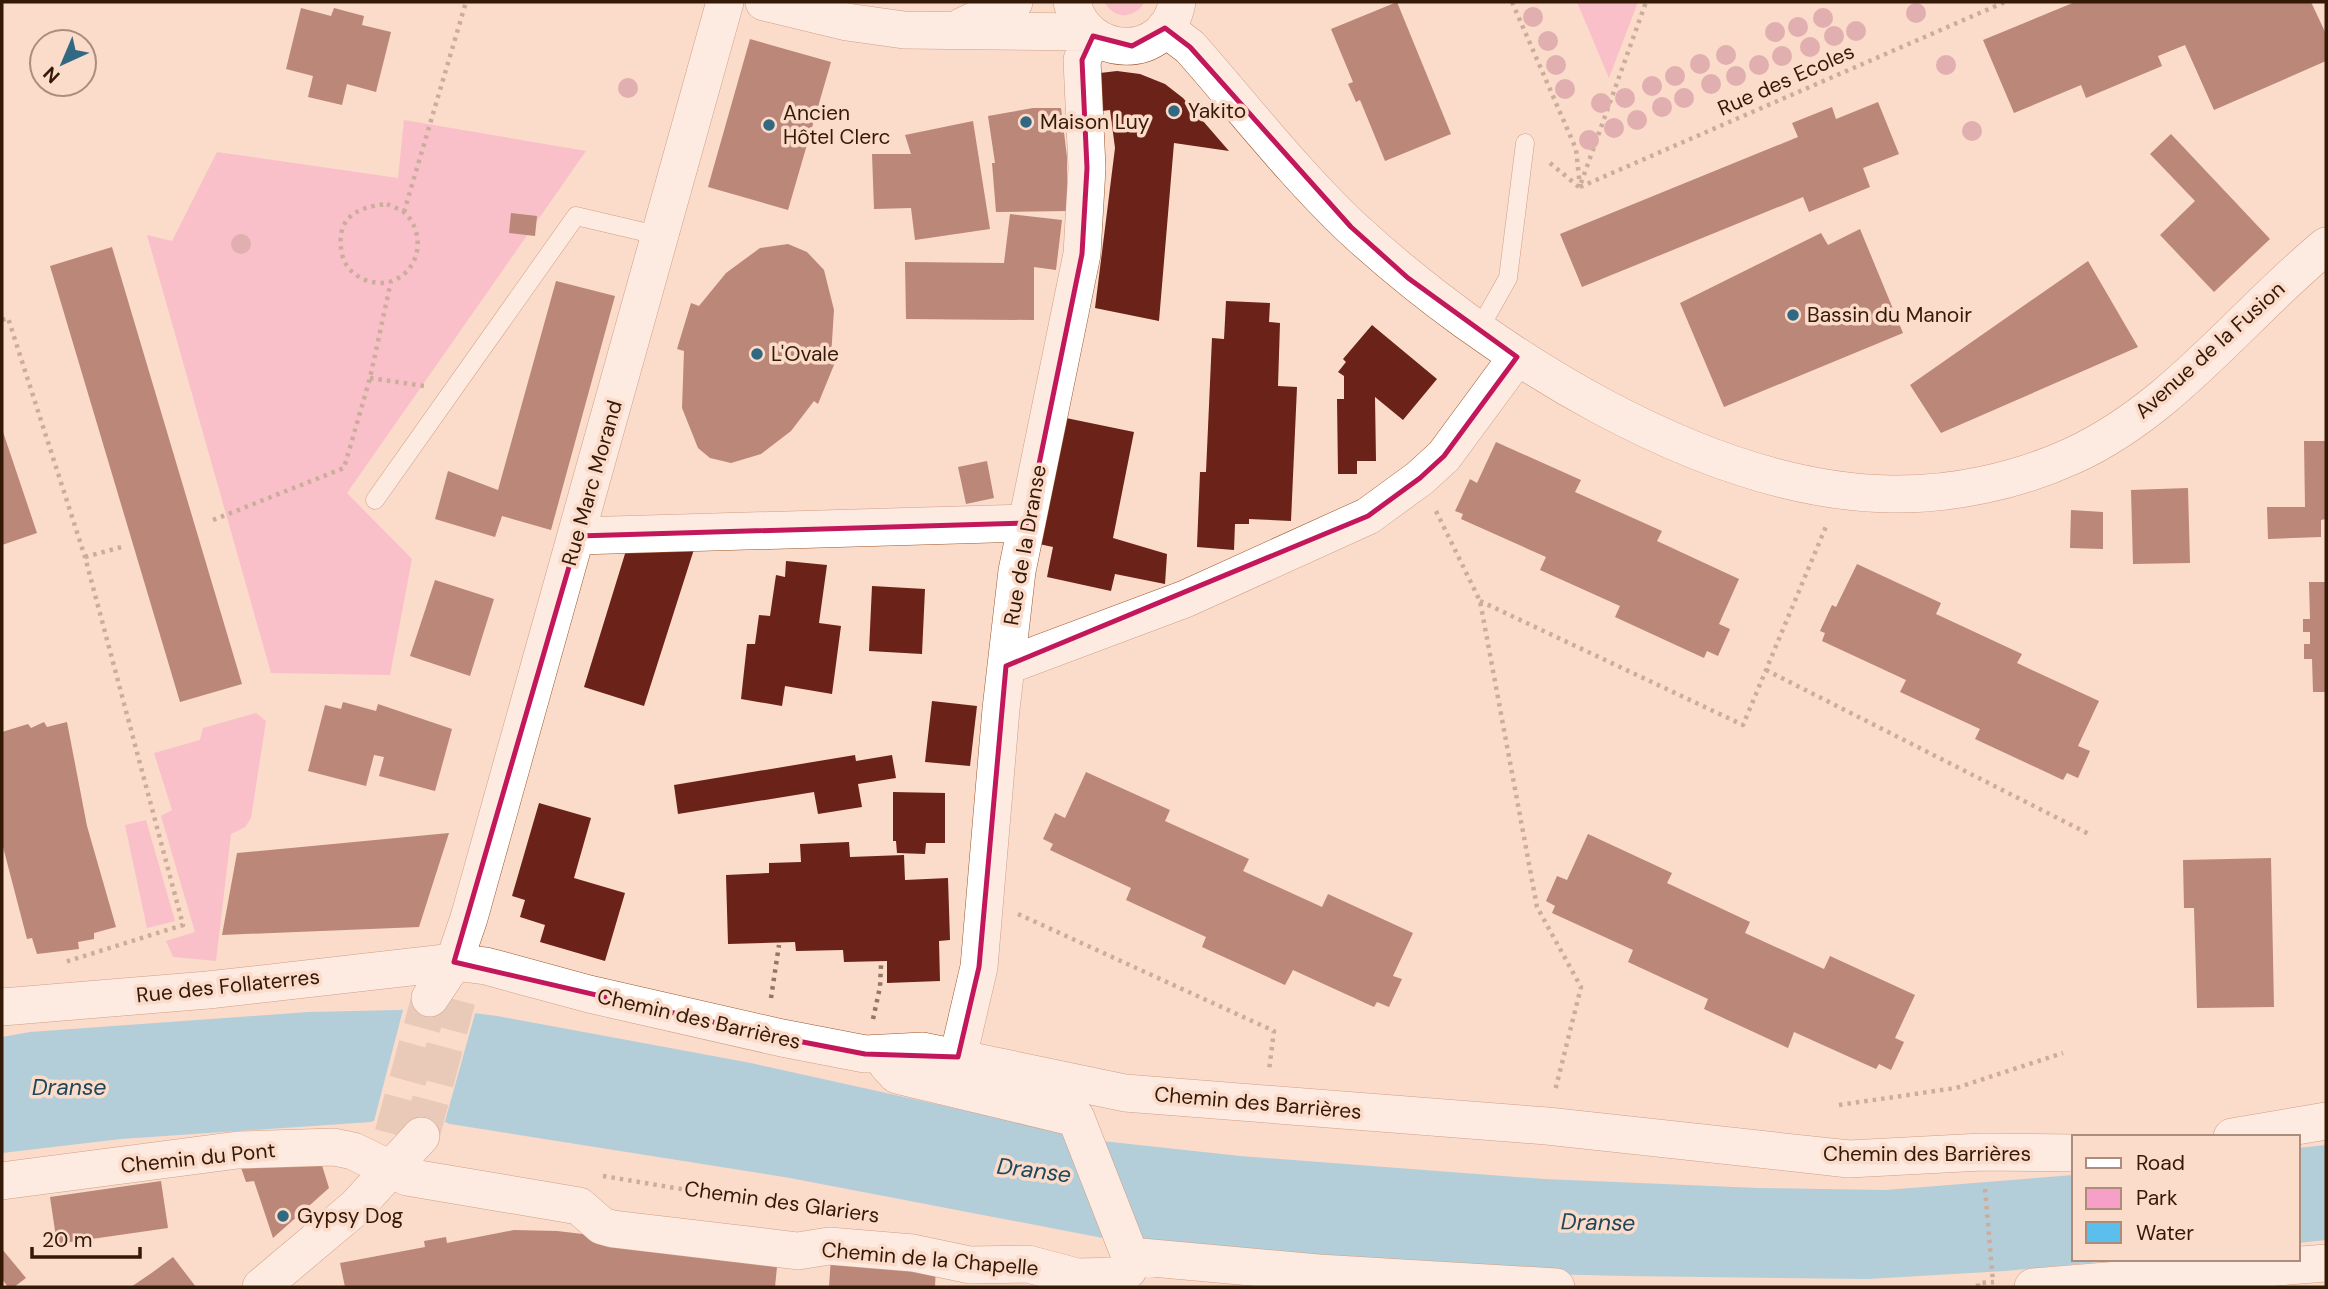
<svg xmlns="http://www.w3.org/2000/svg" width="2328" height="1289" font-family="'DM Sans',sans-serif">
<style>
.green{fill:#f6a0c7}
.water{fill:#5bbeec}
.pier{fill:#fbdbca}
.building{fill:#6b2218}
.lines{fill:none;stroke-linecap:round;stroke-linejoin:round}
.minor-tunnel{stroke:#d3b4a3;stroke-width:37;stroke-dasharray:37 18;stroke-linecap:butt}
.service-casing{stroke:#9b572c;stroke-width:19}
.minor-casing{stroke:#9b572c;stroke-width:38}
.path{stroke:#937664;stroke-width:4.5;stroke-dasharray:3.5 5;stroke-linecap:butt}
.service{stroke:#fff;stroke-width:18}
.minor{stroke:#fff;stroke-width:37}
.tree{fill:#c07b91}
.marked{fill:none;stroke:#c2185b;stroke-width:5;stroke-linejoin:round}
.poi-dot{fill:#316983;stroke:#fbdbca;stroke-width:2.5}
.labels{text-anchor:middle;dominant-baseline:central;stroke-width:7;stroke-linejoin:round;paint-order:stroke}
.street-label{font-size:21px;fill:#351907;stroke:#fbdbca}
.poi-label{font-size:21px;fill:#351907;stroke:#fbdbca;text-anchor:start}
.water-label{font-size:23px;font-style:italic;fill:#1d475b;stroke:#fbdbca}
</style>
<rect width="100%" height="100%" fill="#fbdbca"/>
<path class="green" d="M1104,2H1145C1134,19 1115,20 1104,2Z
M1577,2H1638L1609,78Z
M404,120L586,151L347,493L412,559L390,675L271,673L147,235L172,241L217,152L398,178Z
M256,713L266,721L251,818L245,827L231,834L216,961L173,957L166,941L195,932L161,816L172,810L154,753L200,740L203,728Z
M146,820L175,921L147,928L125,825Z"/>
<path class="water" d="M443,1009L497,1016L751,1063L1102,1141L1240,1156L1544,1179L1758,1188L1886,1190L2074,1175V1259H2130L2005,1271L1868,1279L1626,1276L1503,1273L1161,1246L1103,1238L790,1178L450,1124C417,1111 405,1103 371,1122L121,1139L2,1153V1037L30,1032L308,1012Z
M2326,1145V1240L2298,1243V1148Z"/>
<path class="pier" d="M404,1006L476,1010L444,1125L415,1114L394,1113L373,1125Z"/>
<path class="building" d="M1397,2L1451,134L1385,161L1360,100L1356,102L1348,84L1353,82L1331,29Z
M2075,2H2311L2326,34V61L2214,110L2185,45L2158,56L2162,66L2086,98L2081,85L2014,113L1983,40Z
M301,8L331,16L334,8L364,16L362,25L391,32L376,92L347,84L342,105L308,97L313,76L286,69Z
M750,39L831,62L788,210L708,187Z
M1117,71L1140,74L1165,84L1183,98L1229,151L1174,143L1159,321L1095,308L1115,148L1110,110L1102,111L1100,73Z
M1878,102L1899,154L1863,168L1870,187L1809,212L1803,197L1582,287L1560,234L1798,137L1792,123L1832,107L1836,119Z
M1033,108H1061L1067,157V211L996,212L992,163H995L988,116Z
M973,121L990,229L915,240L911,208L874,209L872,154H911L905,135Z
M2171,134L2270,239L2214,292L2160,235L2195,201L2150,154Z
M511,213L537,216L535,236L509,233Z
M1010,214L1062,220L1056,270L1034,267V320L906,319L905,262L1004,263Z
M1860,229L1903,333L1724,407L1680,303L1821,233L1828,245Z
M788,244L807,252L824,270L834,310L831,357L836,360L818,404L814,401L791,431L761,454L731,463L710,458L698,448L682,408L684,351L677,349L691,303L699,306L726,273L760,248Z
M112,247L242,684L180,702L50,266Z
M2088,261L2138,347L1941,433L1910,385Z
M556,281L615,296L551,530L502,516L495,537L435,519L448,471L498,490Z
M1226,301L1270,303L1269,322L1280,323L1278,386L1297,387L1291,521L1249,519V524H1235L1234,550L1197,547L1200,472H1206L1212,338L1224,339Z
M1372,325L1437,379L1403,420L1375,397L1376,461H1357V474H1338L1337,399H1344V376L1338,372L1346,362L1343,359Z
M1066,418L1134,432L1113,538L1167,554L1165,584L1115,574L1111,591L1047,577L1053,547L1039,544Z
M2,429L37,533L2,545Z
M2304,441H2326V519L2321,520V537L2268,539L2267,507H2305Z
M1496,442L1581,480L1575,492L1662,531L1657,541L1739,579L1719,624L1730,629L1718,656L1707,651L1704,658L1615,617L1620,606L1540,570L1546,557L1461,519L1463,514L1455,511L1470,479L1477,483Z
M987,461L994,498L966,504L958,467Z
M2188,488L2190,563L2133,564L2131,490Z
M2071,510L2103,512V549L2070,548Z
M696,543L644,706L584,687L628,544Z
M786,561L827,565L819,623L841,626L832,694L785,686L782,706L741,699L747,644H755L759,615L770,616L776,575L785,577Z
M1857,564L1941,603L1936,614L2022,654L2017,663L2099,701L2078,746L2090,751L2078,778L2067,773L2063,780L1975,739L1980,729L1900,692L1906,680L1822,641L1825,633L1820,631L1832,605L1836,607Z
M435,580L494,599L470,676L410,656Z
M2309,582H2326V692H2313L2312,659H2304V644H2310V632H2303V619H2310Z
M872,586L925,589L922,654L869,651Z
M932,701L977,706L970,766L925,762Z
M343,702L376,711L378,704L452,729L435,791L379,776L384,757L374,755L366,786L308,771L325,705L341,709Z
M44,722L47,727L67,722L87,826L116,927L94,933V939L78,942L79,949L37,954L32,938L27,939L2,843V732L28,724L31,728Z
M855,755L856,761L892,755L896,778L858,784L862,807L818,814L814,792L678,814L674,785Z
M1086,772L1170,810L1165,821L1249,859L1243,871L1322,907L1328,894L1413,933L1393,976L1402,979L1389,1007L1377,1002L1374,1007L1293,970L1285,985L1202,947L1206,937L1126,900L1131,888L1050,850L1053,844L1043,839L1055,813L1065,818Z
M893,792L945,793V843H926L925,854L897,853L896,841H893Z
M539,803L591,818L574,878L625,893L605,961L540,942L545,925L520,917L525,900L512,896Z
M449,833L419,927L222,935L237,853Z
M1588,834L1672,873L1667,883L1750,922L1745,933L1824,969L1830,956L1915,995L1895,1038L1904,1042L1891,1070L1879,1064L1876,1069L1794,1032L1788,1048L1704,1009L1708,999L1628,962L1633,950L1552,913L1555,906L1546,901L1557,876L1567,880Z
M849,842L850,857L904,855L905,880L948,878L950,940L939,941L940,981L887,983V961L844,962L843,950L796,951L795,942L728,944L726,875L769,873V863L801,862L800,844Z
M2271,858L2274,1007L2197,1008L2194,908H2184L2183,860Z
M239,1162H321L329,1188L273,1238L254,1181L246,1182Z
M161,1181L168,1228L57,1244L50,1197Z
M514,1230L557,1231L778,1257L775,1287H345L340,1263L425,1247L424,1241L446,1237L447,1243Z
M2,1249L26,1278L14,1287H8L2,1279Z
M173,1257L196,1287H131L153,1272Z
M831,1257L936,1267L935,1287H829Z"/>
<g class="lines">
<path class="minor-tunnel" d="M393,1134L430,998
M421,1136L457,1000"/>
<defs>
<path id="service" d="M1478,331L1508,278L1525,143
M375,500L576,216L661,236"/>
<path id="minor" d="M764,2L847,22L904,30L1087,32
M1072,2C1085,60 1167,62 1177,2
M963,26L1014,2
M1165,28L1190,47C1243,107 1293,172 1351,227C1485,351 1703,491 1891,494C1952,495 2017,481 2072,456C2173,410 2242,315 2326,246
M578,536L1027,523
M1006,666L1185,599L1368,516L1420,478L1444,456L1517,357
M430,998L454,962L469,918L725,2
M2,1007L208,990L454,962L486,966L589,994L782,1038L865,1054L923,1051L1125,1093L1547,1126L1849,1159L1982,1152L2074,1153
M958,1057L979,967L1001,709L1017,571L1082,254L1087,168L1082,60L1093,36
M2232,1137L2326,1121
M2,1181L238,1150L334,1147L353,1151L407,1177L579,1206L602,1226L613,1229L798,1251L829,1246L913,1253L970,1265L1028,1264L1077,1277L1122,1276L1128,1270L1130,1256L1076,1118L897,1075L887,1064L886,1054
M1130,1256L1318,1273L1556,1287
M261,1287L356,1207L421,1136
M2033,1287L2326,1263"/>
</defs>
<use href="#service" class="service-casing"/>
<use href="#minor" class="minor-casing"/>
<path class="path" d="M1512,2L1576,149L1580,187
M1550,163L1579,187
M1581,183L1646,2
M1580,187L2005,2
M387,204C393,207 401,209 406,214C425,234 421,270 392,281C372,288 346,275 342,254C335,219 355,207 387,204Z
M404,212L466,2
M2,320L8,318L85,557L183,925L65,962
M370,378L424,386
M1436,511L1480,601L1537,907L1581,987L1555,1091
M213,520L344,468L370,378L391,281
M85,557L125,546
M1480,601L1743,725L1827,524
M1766,670L2089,834
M1018,914L1274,1031L1269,1070
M771,998L779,945
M873,1019L880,987L881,965
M1839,1105L1956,1088L2063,1053
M603,1176L717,1195L830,1206
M1985,1189L1993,1282
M1978,1287V1283L1994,1282"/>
<use href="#service" class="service"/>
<use href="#minor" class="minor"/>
</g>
<g class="tree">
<circle cx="1916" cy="13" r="10"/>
<circle cx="1533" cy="17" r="10"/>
<circle cx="1823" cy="18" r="10"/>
<circle cx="1798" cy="27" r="10"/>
<circle cx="1856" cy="31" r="10"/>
<circle cx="1775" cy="32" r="10"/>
<circle cx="1834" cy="36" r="10"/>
<circle cx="1548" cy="41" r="10"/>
<circle cx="1810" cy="47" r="10"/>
<circle cx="1726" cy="55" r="10"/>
<circle cx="1782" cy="56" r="10"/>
<circle cx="1700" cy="64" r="10"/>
<circle cx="1556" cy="65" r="10"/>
<circle cx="1759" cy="65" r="10"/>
<circle cx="1946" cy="65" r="10"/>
<circle cx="1675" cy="76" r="10"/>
<circle cx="1736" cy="76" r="10"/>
<circle cx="1711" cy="84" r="10"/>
<circle cx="1652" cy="86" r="10"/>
<circle cx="628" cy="88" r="10"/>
<circle cx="1565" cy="89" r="10"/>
<circle cx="1625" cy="98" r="10"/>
<circle cx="1684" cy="98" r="10"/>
<circle cx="1601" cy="103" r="10"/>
<circle cx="1662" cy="107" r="10"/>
<circle cx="1637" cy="120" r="10"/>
<circle cx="1614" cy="128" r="10"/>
<circle cx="1972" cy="131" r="10"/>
<circle cx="1589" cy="140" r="10"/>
<circle cx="241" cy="244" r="10"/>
</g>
<path d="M0 0H2328V1289H0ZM1165,28L1190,47L1351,227L1408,278L1517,357L1444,456L1420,478L1368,516L1006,666L979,967L958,1057L865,1054L782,1038L454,962L578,536L1027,523L1082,254L1087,168L1082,60L1093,36L1132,46Z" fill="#fbdbca" fill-opacity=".55" fill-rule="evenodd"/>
<path class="marked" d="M1165,28L1190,47L1351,227L1408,278L1517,357L1444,456L1420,478L1368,516L1006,666L979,967L958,1057L865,1054L782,1038L454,962L578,536L1027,523L1082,254L1087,168L1082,60L1093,36L1132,46Z"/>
<g class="poi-dot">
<circle cx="1174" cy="111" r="7"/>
<circle cx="1026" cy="122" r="7"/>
<circle cx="769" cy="125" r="7"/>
<circle cx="1793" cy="315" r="7"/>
<circle cx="757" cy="354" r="7"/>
<circle cx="283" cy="1216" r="7"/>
</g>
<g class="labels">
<g class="street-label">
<text transform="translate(1786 80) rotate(-24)">Rue des Ecoles</text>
<text transform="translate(2210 350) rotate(-42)">Avenue de la Fusion</text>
<text transform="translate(592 483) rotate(-74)">Rue Marc Morand</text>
<text transform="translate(1025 545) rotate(-80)">Rue de la Dranse</text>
<text transform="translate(228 986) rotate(-6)">Rue des Follaterres</text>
<text transform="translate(699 1019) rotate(13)">Chemin des Barrières</text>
<text transform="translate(1258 1103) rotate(5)">Chemin des Barrières</text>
<text x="1927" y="1154">Chemin des Barrières</text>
<text transform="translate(198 1158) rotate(-6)">Chemin du Pont</text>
<text transform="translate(782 1202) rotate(8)">Chemin des Glariers</text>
<text transform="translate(930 1259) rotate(5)">Chemin de la Chapelle</text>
</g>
<g class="poi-label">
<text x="1188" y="111">Yakito</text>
<text x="783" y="113">Ancien<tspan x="783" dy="24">Hôtel Clerc</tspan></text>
<text x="1040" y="122">Maison Luy</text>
<text x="1807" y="315">Bassin du Manoir</text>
<text x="771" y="354">L'Ovale</text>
<text x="297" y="1216">Gypsy Dog</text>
</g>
<g class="water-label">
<text x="69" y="1087">Dranse</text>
<text transform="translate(1034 1170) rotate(7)">Dranse</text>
<text transform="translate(1598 1222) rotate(1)">Dranse</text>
</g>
</g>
<rect width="2328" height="1289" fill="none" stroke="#351907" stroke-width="7"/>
<rect x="2072" y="1135" width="228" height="126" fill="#fbdbca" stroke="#ac8d7c" stroke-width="2"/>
<rect x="2086" y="1158" width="35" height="10" fill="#ffffff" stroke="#ac8d7c" stroke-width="2"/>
<text x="2136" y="1170" font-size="21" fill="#351907">Road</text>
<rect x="2086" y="1188" width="35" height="21" fill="#f6a0c7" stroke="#ac8d7c" stroke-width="2"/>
<text x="2136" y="1205" font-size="21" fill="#351907">Park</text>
<rect x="2086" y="1222" width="35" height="21" fill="#5bbeec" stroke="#ac8d7c" stroke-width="2"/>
<text x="2136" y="1240" font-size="21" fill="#351907">Water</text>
<g transform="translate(63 63) rotate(224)"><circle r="33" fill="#fbdbca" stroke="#ac8d7c" stroke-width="2"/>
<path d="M0-5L12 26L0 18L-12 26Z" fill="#316983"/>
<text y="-10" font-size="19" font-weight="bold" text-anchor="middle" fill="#351907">N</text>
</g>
<path d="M32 1247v10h108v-10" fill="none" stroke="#351907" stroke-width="3.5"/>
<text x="42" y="1247" font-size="21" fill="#351907" stroke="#fbdbca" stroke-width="5" paint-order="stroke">20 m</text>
</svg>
